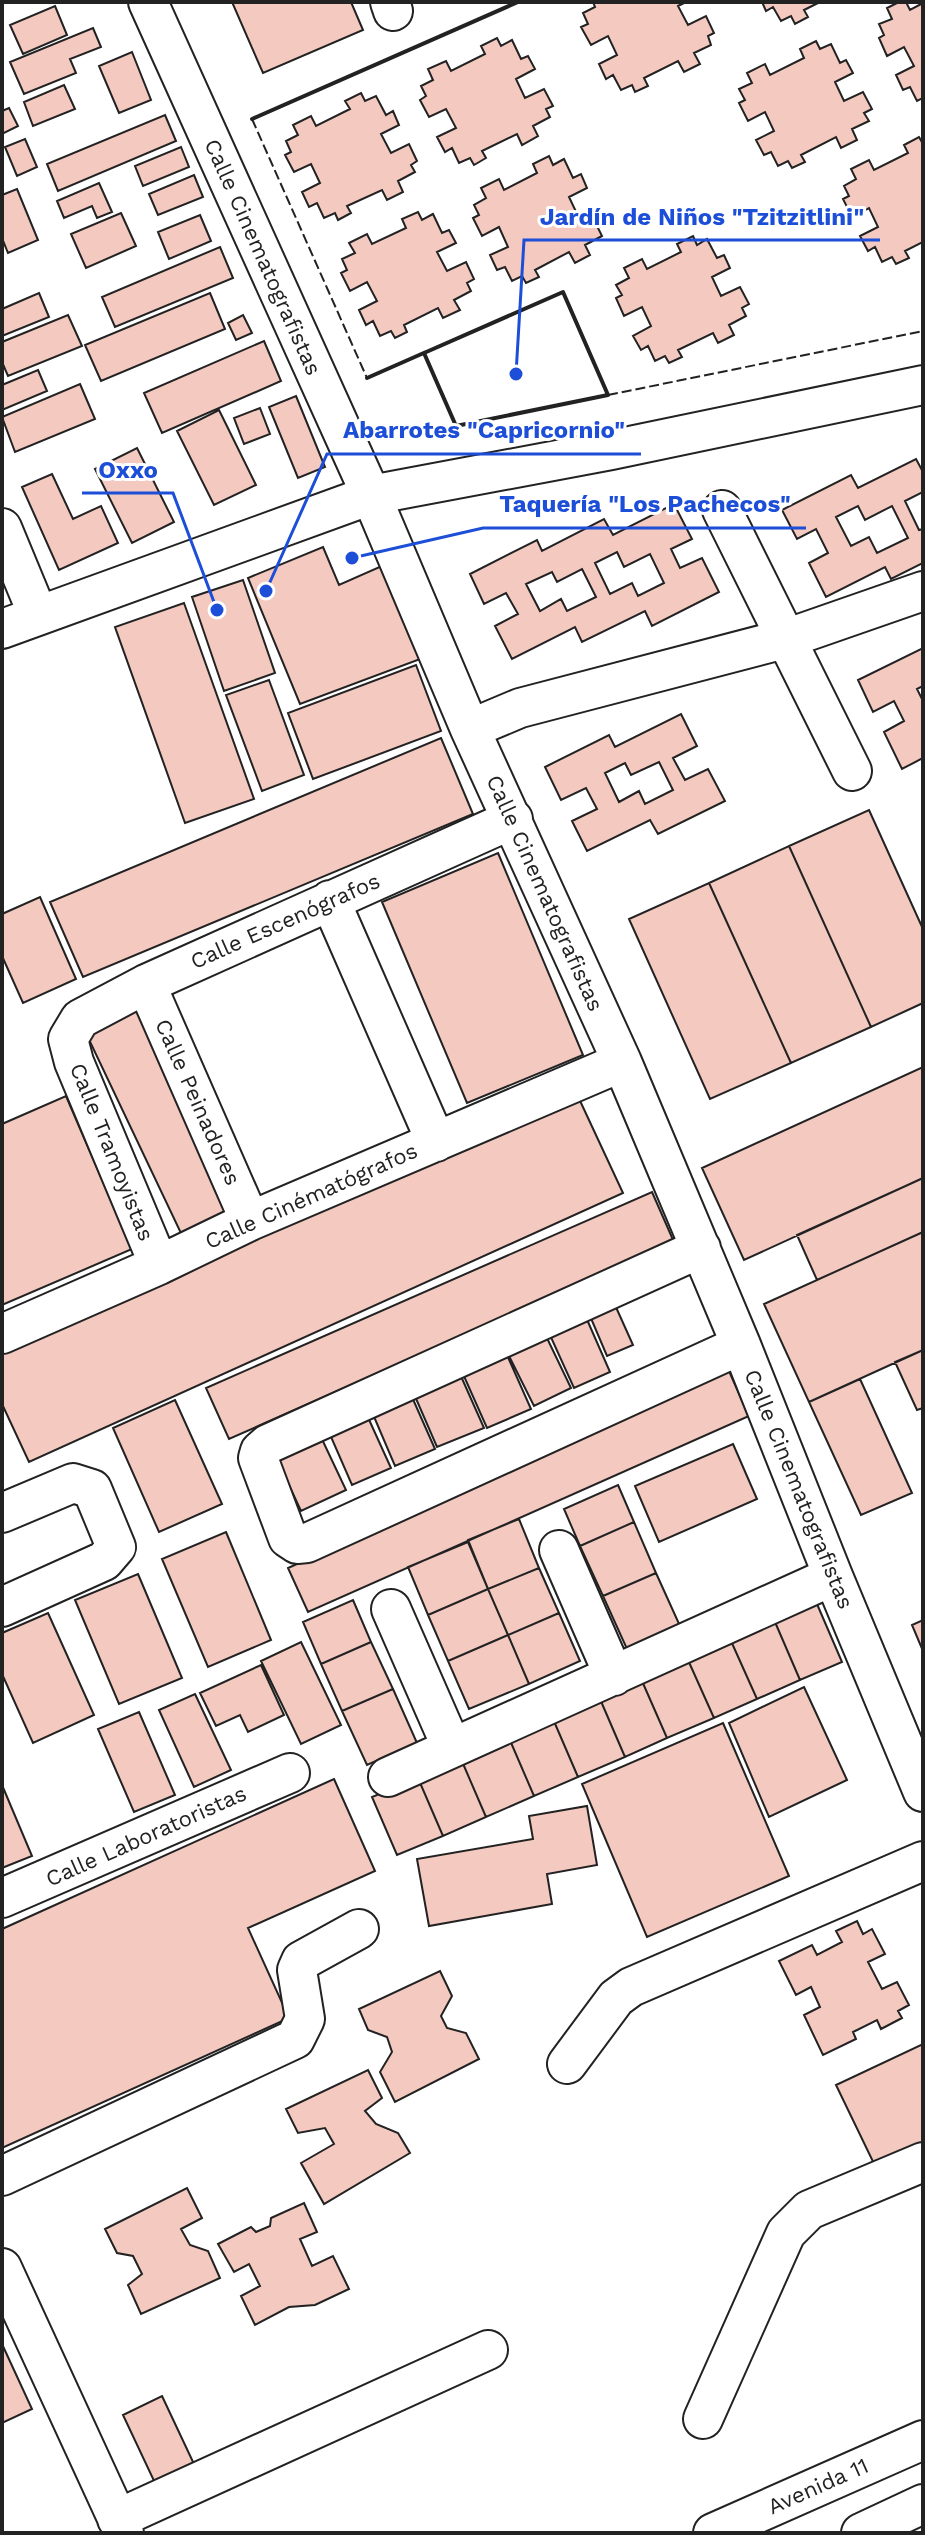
<svg xmlns="http://www.w3.org/2000/svg" width="925" height="2535" font-family="'Work Sans',sans-serif">
<style>
.building{fill:#f3c9c0;stroke:#222;stroke-width:2;fill-rule:evenodd}
.lines{fill:none;stroke-linecap:round;stroke-linejoin:round}
.minor-casing{stroke:#222;stroke-width:42}
.minor{stroke:#fff;stroke-width:38}
.fence{stroke:#222;stroke-width:2;stroke-dasharray:10 4;stroke-linecap:butt}
.wall{stroke:#222;stroke-width:4}
.labels{text-anchor:middle;dominant-baseline:central;stroke-width:6;stroke-linejoin:round;paint-order:stroke}
.street-label{font-size:22px;fill:#222;stroke:#fff}
.leader{fill:none;stroke:#1d4ed8;stroke-width:3}
.callout-dot{fill:#1d4ed8;stroke:#fff;stroke-width:3}
.callout-label{font-size:24px;text-anchor:middle;font-weight:bold;fill:#1d4ed8;stroke:#fff;stroke-width:6;stroke-linejoin:round;paint-order:stroke}
</style>
<rect width="100%" height="100%" fill="#fff"/>
<path class="building" d="M232,2H351L363,30L263,73Z
M593,2H686L678,6L688,25L706,16L714,33L708,36L711,45L694,53L700,64L684,72L678,61L644,78L648,86L635,92L632,85L621,90L613,75L606,79L599,64L617,55L608,36L591,45L581,27L588,24L583,13L595,7Z
M762,2H820L804,10L808,17L795,24L791,16L781,21L773,7L766,11Z
M899,2H906L910,10L923,3V98L917,101L910,87L903,90L896,75L914,66L904,47L887,56L879,38L884,35L879,24L892,19L887,8Z
M55,6L67,35L23,54L10,25Z
M93,28L101,47L70,59L76,73L24,94L10,62Z
M497,38L501,46L512,40L521,59L528,56L535,69L516,79L525,98L544,89L553,106L546,109L550,117L533,126L538,136L522,145L517,134L482,151L486,158L474,165L470,158L459,163L452,148L445,152L437,137L456,128L446,109L429,117L420,100L426,96L421,86L433,80L428,69L446,61L451,71L485,54L481,46Z
M816,41L820,49L831,44L840,63L846,60L853,73L835,82L844,101L863,92L872,109L864,113L869,121L852,129L857,140L841,148L836,137L801,155L805,162L792,168L788,161L778,166L771,152L764,155L756,140L774,131L765,112L748,121L739,103L745,100L739,89L752,83L747,73L765,64L770,75L804,58L800,49Z
M132,52L151,100L119,113L99,66Z
M64,85L75,109L33,126L24,102Z
M361,93L365,101L376,96L386,115L393,111L399,125L381,134L391,153L409,144L417,161L411,165L415,172L398,181L403,192L387,200L382,190L347,206L351,213L338,220L335,213L324,218L317,203L309,207L302,192L320,183L311,164L294,172L285,155L291,152L286,141L298,135L293,125L311,116L316,126L350,109L345,101Z
M9,108L18,126L2,134V111Z
M165,115L176,141L58,191L47,164Z
M919,137L923,144V242L905,251L909,258L896,264L892,257L882,262L875,247L868,251L860,236L878,227L869,208L852,217L843,199L849,196L844,186L856,179L851,169L869,160L874,170L908,153L904,145Z
M25,139L37,167L17,176L5,147Z
M181,147L189,167L143,186L135,166Z
M549,156L553,165L564,159L573,178L581,174L587,188L569,197L578,216L597,207L605,224L598,228L602,236L585,245L590,255L575,263L569,252L535,270L539,277L526,283L522,276L512,281L505,267L497,270L490,255L508,247L499,227L482,236L473,218L479,215L474,205L486,198L481,188L499,179L504,190L537,173L533,164Z
M194,175L203,197L158,215L149,194Z
M99,183L112,212L97,218L92,206L64,218L57,201Z
M17,189L38,240L8,253L2,238V195Z
M418,212L422,220L433,214L442,233L449,230L456,243L437,252L447,271L466,262L474,279L467,283L471,291L454,300L460,310L443,318L438,308L404,325L407,332L395,338L391,331L380,336L373,321L366,325L359,310L377,301L367,282L350,291L341,273L347,270L342,259L355,253L349,243L367,234L372,244L406,228L402,219Z
M121,213L136,246L86,268L71,234Z
M200,215L211,241L169,259L158,232Z
M693,236L697,245L707,239L717,258L724,255L730,268L712,277L721,296L740,287L749,304L742,308L746,316L729,325L734,335L718,343L713,333L678,350L682,357L669,363L665,356L655,361L648,346L641,350L633,336L651,326L642,307L624,316L616,298L622,295L616,285L629,278L624,268L642,259L647,269L681,252L677,244Z
M220,247L233,278L115,327L102,297Z
M39,293L49,317L2,336V309Z
M210,293L225,329L101,381L85,345Z
M68,315L82,346L8,376L2,362V342Z
M243,315L252,333L236,340L228,323Z
M264,341L281,381L162,433L144,393Z
M38,370L47,391L2,410V385Z
M80,384L95,419L15,452L2,417Z
M296,396L325,467L298,478L269,407Z
M260,408L270,434L244,444L234,418Z
M219,410L256,485L214,505L177,431Z
M137,448L174,522L132,543L95,469Z
M916,459L923,472V492L905,501L919,530L923,529V563L891,579L885,567L826,597L809,563L828,553L816,529L797,539L782,510L851,475L858,488ZM858,506L865,520L892,506L908,538L877,553L869,537L851,546L836,517Z
M52,474L73,519L101,506L118,543L59,570L22,487Z
M674,504L692,539L671,549L680,568L702,558L719,592L652,626L645,611L582,642L575,627L512,659L495,626L518,614L506,593L484,604L470,574L537,540L542,551L604,519L613,535ZM617,552L624,567L650,554L664,583L638,596L632,583L610,594L595,563ZM582,569L596,597L567,611L561,599L540,611L526,584L552,572L557,582Z
M323,547L339,585L384,565L423,658L300,704L248,578Z
M243,580L275,673L224,691L192,597Z
M184,603L254,799L185,823L115,627Z
M923,648V686L917,689L923,701V758L902,769L884,732L904,721L894,701L873,712L858,680Z
M416,665L441,731L313,779L288,713Z
M269,680L304,775L262,791L226,695Z
M681,714L697,746L673,758L685,780L708,769L725,801L658,834L650,820L587,851L572,821L597,809L586,788L561,800L545,767L609,735L615,747ZM659,762L673,790L645,804L639,791L619,802L605,773L625,763L631,775Z
M441,738L473,814L83,977L50,902Z
M869,810L923,929V1003L871,1027L789,846Z
M789,846L871,1027L791,1063L709,883Z
M498,853L583,1055L467,1103L382,902Z
M709,883L791,1063L710,1099L629,919Z
M40,897L76,979L23,1003L2,956V914Z
M140,1000L245,1220L188,1248L83,1027Z
M923,1067V1178L744,1260L702,1168Z
M575,1090L623,1193L29,1462L2,1404V1353Z
M66,1096L132,1249L2,1305V1124Z
M923,1178V1232L817,1280L797,1235Z
M652,1192L674,1242L229,1439L206,1388Z
M923,1232V1350L809,1402L764,1304Z
M615,1305L633,1345L607,1356L590,1316Z
M585,1315L610,1372L574,1388L549,1333Z
M546,1336L571,1388L534,1406L508,1354Z
M923,1350V1408L917,1410L895,1362Z
M507,1355L531,1409L487,1428L463,1374Z
M729,1371L749,1416L308,1612L288,1568Z
M460,1374L484,1428L437,1447L414,1394Z
M860,1379L912,1493L861,1515L809,1402Z
M412,1397L435,1449L395,1466L372,1412Z
M175,1400L222,1504L159,1532L113,1428Z
M366,1413L391,1468L352,1485L328,1430Z
M320,1435L346,1490L301,1511L275,1455Z
M733,1444L757,1499L659,1542L635,1486Z
M618,1485L634,1522L580,1546L564,1509Z
M519,1519L539,1568L488,1589L468,1540Z
M634,1522L656,1573L603,1596L580,1546Z
M226,1532L271,1640L208,1667L162,1559Z
M468,1542L488,1589L428,1615L408,1567Z
M539,1568L559,1613L508,1635L488,1589Z
M656,1573L680,1626L627,1649L603,1596Z
M138,1574L182,1678L119,1704L75,1600Z
M488,1589L508,1635L448,1661L428,1615Z
M353,1600L371,1642L321,1664L303,1622Z
M817,1604L842,1662L800,1680L775,1622Z
M48,1613L94,1715L33,1743L2,1674V1633Z
M559,1613L580,1661L529,1684L508,1635Z
M923,1620V1651L912,1625Z
M775,1622L800,1680L757,1699L731,1641Z
M508,1635L529,1684L469,1709L448,1661Z
M731,1641L757,1699L714,1718L688,1660Z
M301,1642L341,1725L301,1744L261,1661Z
M371,1642L393,1689L342,1711L321,1664Z
M688,1660L714,1718L667,1738L642,1681Z
M261,1665L284,1715L248,1732L240,1715L216,1726L200,1693Z
M642,1681L667,1738L625,1757L600,1699Z
M804,1687L847,1780L769,1817L729,1723Z
M393,1689L417,1743L367,1765L342,1711Z
M195,1694L231,1770L194,1787L159,1710Z
M600,1699L625,1757L578,1777L553,1719Z
M139,1712L175,1795L134,1812L98,1729Z
M553,1719L578,1777L534,1796L509,1738Z
M723,1723L789,1876L647,1937L582,1784Z
M509,1738L534,1796L486,1817L461,1759Z
M461,1759L486,1817L443,1836L418,1778Z
M418,1778L443,1836L397,1855L372,1797Z
M334,1779L375,1871L248,1928L289,2018L2,2148V1929Z
M2,1785L32,1856L2,1868Z
M587,1806L597,1865L547,1874L552,1904L429,1926L417,1859L533,1839L529,1816Z
M857,1921L863,1934L872,1929L885,1954L868,1962L882,1989L897,1982L909,2005L898,2011L902,2018L881,2029L877,2020L853,2032L856,2039L823,2055L804,2015L820,2007L811,1987L796,1995L779,1961L812,1945L817,1955L842,1942L836,1931Z
M440,1971L452,1996L441,2016L447,2028L466,2033L479,2059L395,2102L380,2072L392,2052L387,2037L368,2030L359,2009Z
M923,2044V2151L878,2172L836,2085Z
M368,2070L382,2098L365,2111L376,2124L398,2133L410,2153L324,2204L301,2163L334,2144L325,2128L298,2133L286,2109Z
M187,2188L202,2218L181,2229L190,2245L208,2251L220,2278L141,2314L128,2285L142,2274L133,2256L117,2253L105,2229Z
M304,2203L317,2232L300,2239L312,2266L333,2256L349,2289L315,2305L289,2307L255,2325L241,2296L260,2286L249,2264L234,2272L218,2244L251,2227L256,2232L270,2226L271,2218Z
M2,2344L32,2409L2,2423Z
M162,2396L194,2464L155,2483L123,2415Z"/>
<g class="lines">
<defs>
<path id="minor" d="M148,2L371,495L470,729L622,1062L741,1345L833,1576L923,1792
M390,2L393,11
M722,510L852,771
M2,528L38,615
M2,629L371,495L611,450L923,385
M470,729L520,708L788,638L923,591
M330,900L436,1142
M146,984L250,1221
M701,1248L268,1444L260,1451L258,1458L288,1538L297,1544L307,1543L741,1345
M159,1265L74,1062L68,1039L80,1019L146,984L513,819
M2,1334L159,1265L250,1221L622,1062
M2,1513L73,1483L92,1489L116,1547L104,1561L2,1607
M559,1550L614,1676
M391,1609L452,1748
M388,1777L833,1576
M2,1898L290,1773
M567,2064L616,1998L631,1987L923,1861
M2,2176L295,2039L305,2019L297,1970L301,1961L359,1929
M2,2268L124,2533
M703,2419L786,2233L809,2210L923,2162
M117,2519L488,2350
M713,2533L923,2440
M861,2533L923,2504"/>
</defs>
<use href="#minor" class="minor-casing"/>
<use href="#minor" class="minor"/>
<path class="fence" d="M252,119L367,378
M608,395L923,331"/>
<path class="wall" d="M252,119L518,2
M563,292L608,395L456,426L424,353Z
M367,378L426,352"/>
</g>
<g class="labels">
<g class="street-label">
<text transform="translate(263 257) rotate(66)">Calle Cinematografistas</text>
<text transform="translate(545 893) rotate(66)">Calle Cinematografistas</text>
<text transform="translate(285 921) rotate(-24)">Calle Escenógrafos</text>
<text transform="translate(198 1102) rotate(66)">Calle Peinadores</text>
<text transform="translate(112 1152) rotate(68)">Calle Tramoyistas</text>
<text transform="translate(311 1196) rotate(-24)">Calle Cinématógrafos</text>
<text transform="translate(799 1489) rotate(68)">Calle Cinematografistas</text>
<text transform="translate(146 1836) rotate(-24)">Calle Laboratoristas</text>
<text transform="translate(818 2486) rotate(-24)">Avenida 11</text>
</g>
</g>
<path class="leader" d="M516 374L524 240H880M266 591L327 454H641M217 610L173 493H82M352 558L483 528H806"/>
<g class="callout-dot">
<circle cx="516" cy="374" r="8"/>
<circle cx="266" cy="591" r="8"/>
<circle cx="217" cy="610" r="8"/>
<circle cx="352" cy="558" r="8"/>
</g>
<g class="callout-label">
<text x="702" y="225">Jardín de Niños "Tzitzitlini"</text>
<text x="484" y="438">Abarrotes "Capricornio"</text>
<text x="128" y="478">Oxxo</text>
<text x="645" y="512">Taquería "Los Pachecos"</text>
</g>
<rect width="925" height="2535" fill="none" stroke="#222222" stroke-width="8"/>
</svg>
